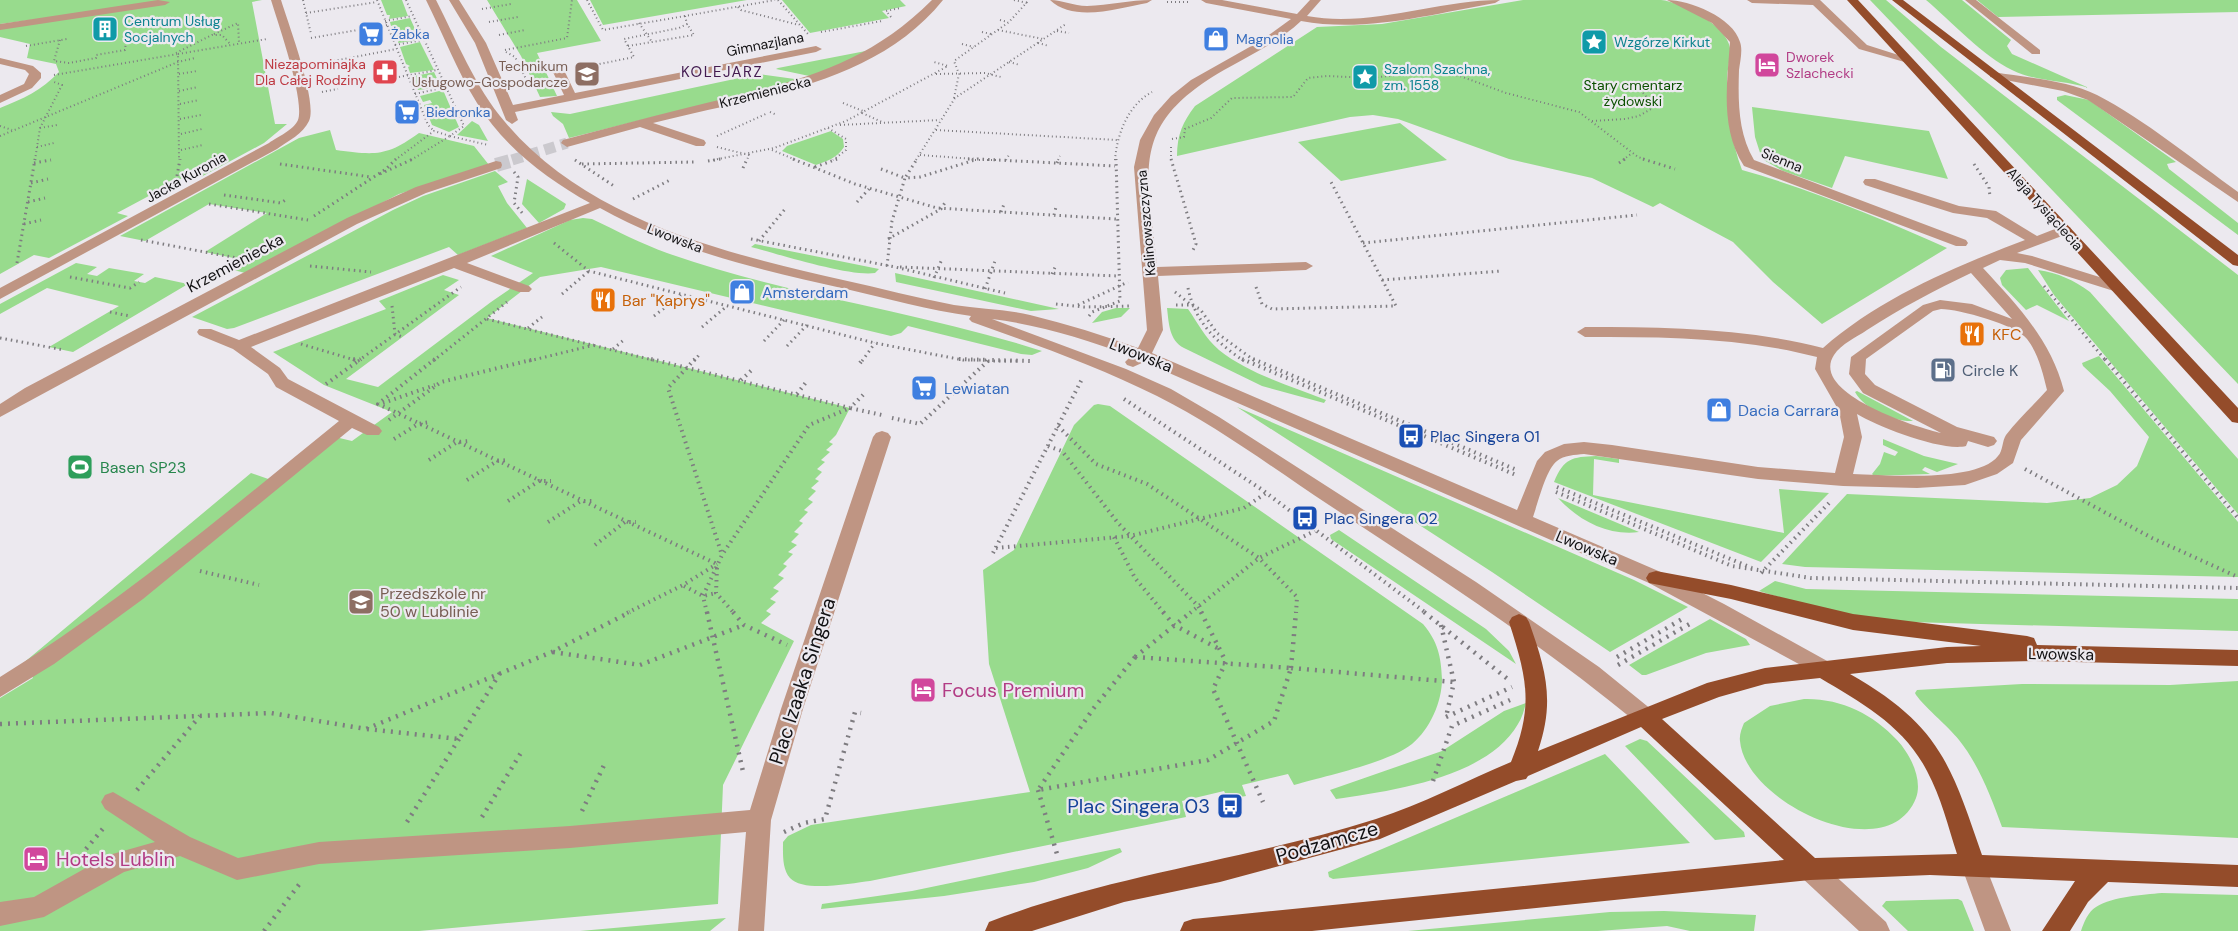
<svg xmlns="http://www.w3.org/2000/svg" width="2238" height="931" font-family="'DM Sans',sans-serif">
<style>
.green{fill:#98db8d}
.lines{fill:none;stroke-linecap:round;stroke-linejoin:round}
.minor-tunnel-far1{stroke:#cbc9ce;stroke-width:11;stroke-dasharray:11 6;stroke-linecap:butt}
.minor-tunnel{stroke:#cbc9ce;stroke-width:14;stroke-dasharray:14 8;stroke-linecap:butt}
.path-far3{stroke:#7e7c80;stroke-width:2;stroke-dasharray:1 3;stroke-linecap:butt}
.path-far2{stroke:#7e7c80;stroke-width:3;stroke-dasharray:1.5 4;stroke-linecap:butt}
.path-far1{stroke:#7e7c80;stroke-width:4;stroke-dasharray:1.5 4.5;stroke-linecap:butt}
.path{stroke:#7e7c80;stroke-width:4.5;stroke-dasharray:2 6;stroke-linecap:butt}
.minor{fill:#bf9583;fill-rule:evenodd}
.major{fill:#944c2a;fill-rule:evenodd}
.labels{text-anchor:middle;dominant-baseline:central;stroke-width:4.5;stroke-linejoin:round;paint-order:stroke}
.far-culture-label{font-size:14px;fill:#0d838f;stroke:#ece9ef;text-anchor:start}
.far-shop-label{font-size:14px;fill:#366cbe;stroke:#ece9ef;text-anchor:start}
.far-street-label{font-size:14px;fill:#121113;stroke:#ece9ef}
.far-hotel-label{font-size:14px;fill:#b23c85;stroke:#ece9ef;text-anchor:start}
.far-health-label{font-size:14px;fill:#be3a42;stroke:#ece9ef;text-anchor:end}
.far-education-label{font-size:14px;fill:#785e54;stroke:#ece9ef;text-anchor:end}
.far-park-label{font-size:14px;fill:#0c5100;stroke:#ece9ef}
.far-neighbourhood-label{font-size:15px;letter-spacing:1.5px;fill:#431b50;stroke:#ece9ef}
.street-label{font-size:16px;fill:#121113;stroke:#ece9ef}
.shop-label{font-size:16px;fill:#366cbe;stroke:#ece9ef;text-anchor:start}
.food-label{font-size:16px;fill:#c56008;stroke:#ece9ef;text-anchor:start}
.service-label{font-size:16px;fill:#4e5e75;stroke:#ece9ef;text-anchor:start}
.transit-label{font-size:16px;fill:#164399;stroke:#ece9ef;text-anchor:start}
.leisure-label{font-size:16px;fill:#27864d;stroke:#ece9ef;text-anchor:start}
.education-label{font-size:16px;fill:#785e54;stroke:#ece9ef;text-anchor:start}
.near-street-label{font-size:20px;fill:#121113;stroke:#ece9ef}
.near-hotel-label{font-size:20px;fill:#b23c85;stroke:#ece9ef;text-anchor:start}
.near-transit-label{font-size:20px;fill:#164399;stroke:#ece9ef;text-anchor:end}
</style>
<rect width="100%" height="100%" fill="#ece9ef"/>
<path class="green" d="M0,0H262L252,2L275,124H287L264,143L201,177L188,175L117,213L128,216L49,258L34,255L0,274V108C23,99 42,90 59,72L56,64L27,58L30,44L0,37V29L38,19L0,24Z
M381,0H402L408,16L389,19L390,15H387Z
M487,0H577L601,41L537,53L557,96L540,97L521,56Z
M590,0H747L603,25Z
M782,0H900L906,6L882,11L889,18L810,33Z
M1523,0C1568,0 1617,0 1661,0C1681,2 1727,25 1730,48C1731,58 1727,69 1727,80C1728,111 1731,141 1742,170C1813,190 1880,218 1947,248L1822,324L1773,282L1733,242L1660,203L1653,207L1592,178L1509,159L1398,119L1373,115L1350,117L1177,156C1177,134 1183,122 1195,106L1317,27L1382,24Z
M1870,0H1886L1941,47L2238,275V384Z
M1926,0H1962L2011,40L2007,46L2012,54L2089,88C2064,80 2036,82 2012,70C1984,57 1951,21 1926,0Z
M1977,0H2238V12L1998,17Z
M410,18L420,40L398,43L399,39H396L392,28L394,25L391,26L390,22Z
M420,42L434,70L410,73L408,67L410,66L406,64L400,47Z
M876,49L814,77L776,69L778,68Z
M434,72L441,87L418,90L413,78L415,76Z
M758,74L802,80L569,138L563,124L553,116L551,112L570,114Z
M443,90L459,127L449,132L432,125L424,105L432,103L430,100L423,102L420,96Z
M2065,95L2089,100L2176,162L2167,164L2169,169L2238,223V235L2057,100V97Z
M1752,107L1929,131L1948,179L1845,156L1832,188L1783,171L1762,159L1755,137Z
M472,121L479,125L488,141L457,135Z
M1400,123L1447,160L1341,181L1298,142Z
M330,130L336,150C375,155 386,157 419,133L474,146L489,165L399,194L245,273L230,269L243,260L205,252L267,213L209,204L145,241L120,236L299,138Z
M831,131L843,139L844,147C837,158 827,161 816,165L782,151L787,146Z
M495,171L508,182L498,186L507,203L527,228L458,255L449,247L234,328L227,329L192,317L393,210L423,196Z
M527,179L566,204L564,209L539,223L522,204Z
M583,218L592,219C617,231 642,244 667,253C789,296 919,311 1042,351L1032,355L1021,354L908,326L901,333L891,336L601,267L540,277L487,318L850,408L836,435L829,442L833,444L826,450L830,452L821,460L825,462L817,469L822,472L815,479L819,481L811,488L816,491L808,499L813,502L804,510L808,512L799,521L803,523L794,532L799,534L791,542L797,545L788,552L793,554L783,564L787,566L778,575L784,578L773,588L779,591L770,599L776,602L766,611L771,614L761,623L794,641L723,785L718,904L419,931H0V698L33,678L29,670L21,665L251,473L274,481L331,436L352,441L392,412L324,385L273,352L386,309L379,301L443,275L459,280L444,290L459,295L346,379L378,387L491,302L533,273L491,256L570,220Z
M755,244L879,269L875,273C850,277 778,254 751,247Z
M76,263L97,267L87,274L97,276L109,268L144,274L134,281L145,283L155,277L188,284L73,352L49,347L119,306L47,288L0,314V304Z
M2028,268L2069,321L2037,305L2026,310L2002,285L2000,278L2006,270Z
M2038,270C2058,273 2074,280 2090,292L2238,459V514L2054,295Z
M895,273L1059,309L1031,311L896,282Z
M1116,308H1130L1121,317L1092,323L1102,312Z
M1167,308L1188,309C1198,323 1205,338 1219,350C1249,374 1291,386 1326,400L1324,403L1262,386L1184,348C1169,340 1169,324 1167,308Z
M2099,356L2238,522V577L1805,567L1782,564L1847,494L2047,503L2090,498L2117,485L2137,466L2149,437L2110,391L2083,366L2082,363Z
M1857,391L1913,421C1894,422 1865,410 1855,392Z
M1098,404L1110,406L1423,624C1438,642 1441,656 1442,679C1442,702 1430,729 1412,744C1388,763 1325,776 1294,785L1288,774L1242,785L1246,796L1228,799L1224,791L1182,801L1186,817L870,881C852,883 803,893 790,878C782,869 783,854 783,842L788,836L811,825L1030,792L989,664L983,570L1014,550L1074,425L1094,405Z
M1237,407L1634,580L1688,607L1610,652L1492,572Z
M1883,439L1924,456L1958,464L1937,472L1925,467L1922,470L1930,474L1874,476L1872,474L1880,464L1884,452L1895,456L1898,452L1883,445Z
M1596,456L1619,459V463L1594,459L1593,495L1784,533L1779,489L1829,493L1761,562L1554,482C1564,458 1572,457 1596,456Z
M1558,498L1639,532C1608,536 1579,521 1558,498Z
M1339,530L1486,629L1509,651L1516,664L1331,539L1330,535Z
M1775,581L1806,589L2238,599V631L1910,622C1859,618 1808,606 1759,591Z
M1710,619L1746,639L1750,645L1706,653L1646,675H1642L1629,665Z
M2238,681V838L2002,827C1991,797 1979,765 1959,740C1950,728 1919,702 1915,693L1917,690L2022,684L2170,685Z
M1804,699C1840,698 1873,714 1897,740C1910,754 1923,779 1916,798C1888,870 1745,803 1740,741C1739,735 1742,728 1744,723L1770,706Z
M1526,703C1524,710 1522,718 1518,724C1487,778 1391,791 1336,799L1330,790L1442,751L1504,711Z
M1640,739L1647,741L1744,832L1745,837L1715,840L1625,746Z
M1605,754L1690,843L1333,879L1329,877L1328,872Z
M1120,848L1122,852L1088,868L1034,882L944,896L821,909L822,904L912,891Z
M2162,893L2238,895V931H2081C2084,922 2088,912 2096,907C2114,896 2142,895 2162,893Z
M1958,899L1962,901L1974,931H1908L1882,906L1886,901Z
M1664,911L1756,915L1754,931H1690L1667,926L1598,931H1408L1610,912Z
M726,918L710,931H580Z"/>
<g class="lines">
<path class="minor-tunnel-far1" d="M512,160L567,143"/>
<path class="minor-tunnel" d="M496,165L517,159"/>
<path class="path-far3" d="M303,0L311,34
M377,0L428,125L434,131
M406,0L464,126L450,136L488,145
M587,0L603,30L685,16
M778,0L808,34
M1014,0L1027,3
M1167,2H1189
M738,7L741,10L799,25
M482,9L511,4
M306,13L377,2
M891,17L886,11L900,8
M1000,20L1008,22
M385,21L412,16
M489,22L518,17
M639,23L652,42
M998,30L1043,39
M1057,31L1069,33
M821,32L882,21
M982,32L991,34
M214,34L238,23L239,43
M499,35L525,30
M311,38L387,25
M60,40L54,61L69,63L96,58V55L125,50L128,24
M1038,43L1049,46
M962,44L974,47
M395,45L423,40
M26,46L67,39
M628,46L694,35L687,24
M505,50L567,38L572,0
M506,52L515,57L530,87
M176,53L212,35H222L231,45
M178,54L267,39
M1009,62L1020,65
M318,64L396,49
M580,68L634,57L624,39L679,28L687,24L685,16L775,0
M179,74L197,71
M936,74L985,73L1001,77
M54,75L178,54L179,160
M399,77L437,70
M179,91L198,87
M322,92L338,89
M415,94L446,87
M954,98L959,74L954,61L1009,22L1029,0
M843,103L863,111
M180,104L199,100
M770,112L777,115
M862,113L882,122
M180,119L201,115
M1592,121L1625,119L1639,116L1651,109L1652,103L1643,93
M840,125L940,120
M0,126L12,130
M40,128L57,125
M828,128L846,139V150L833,160
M936,130L1117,140
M181,134L202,129
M0,136L178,62L195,58
M717,136L768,113
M1172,139L1184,137L1185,129L1211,118L1232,98L1293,97L1308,78L1327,76L1370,78L1435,71L1460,76L1506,93L1579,112L1638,157L1647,160
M37,147L54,143
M717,147L749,155L747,160
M1171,147V160
M181,150L203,145
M772,150L796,160
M920,155L974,159
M35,160L40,128L62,85L54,82
M395,160L434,131L450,136
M411,160L450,136
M713,160L774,148L846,121L948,66L934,62
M916,160L955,98L1066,24
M975,160H998
M1006,160L1010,153
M1058,160L1060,156
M1115,160C1117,134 1128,105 1152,92
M1623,160L1632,153"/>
<path class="path-far2" d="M793,159L855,184L937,208L1116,219
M968,159H974
M1171,159L1196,244L1192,252
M1643,159L1675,169
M575,160L614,186
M708,161L721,159
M34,163L51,160
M1057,163L1059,159
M1619,163L1625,159
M280,164L371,177
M582,164L694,162
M1974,164L1989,187L1990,197
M815,167L837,159
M743,168L747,159
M881,169L905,178L917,159
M514,172L518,177L514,203L523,214
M380,174L413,159
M177,176L180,159
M31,183L48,179
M224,195L281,203L287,199
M633,199L672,179
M28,202L45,198
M857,202L869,189
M209,204L308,220
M1001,212L1004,204
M1054,215L1056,207
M314,216L386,169L396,159
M24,224L41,220
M751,239L895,267L1005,293
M888,239L941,209L946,201
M141,240L237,258
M759,241L785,209
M554,243L589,271L875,343L963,360H989
M1363,243L1637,215
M17,263L35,159
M310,266L371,272
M887,266L892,221L905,178L920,177L978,159L1115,166
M900,267L1118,276
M1052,274L1056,265
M70,277L130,288L139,282
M934,278L942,259
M1382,280L1502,271
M2044,286L2106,361
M1256,287L1262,304L1272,309L1396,306L1331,182
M1188,288C1195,322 1216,342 1244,361
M985,289L995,261
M1175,292L1190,304
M562,294L589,271
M1056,304L1084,307L1132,306
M1078,305L1128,282
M1176,305H1191L1200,309L1217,333L1255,361
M392,306L395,334L402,337
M110,312L130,316
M654,316L681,295
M1089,316L1092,312L1120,301L1116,159
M487,319L657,361
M702,327L727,306
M528,328L542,317
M0,338L64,350
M764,341L784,320
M301,344L358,361
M787,346L807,325
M613,349L625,339
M358,361L461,287
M433,361L507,302
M529,361L594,345
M694,361L699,355
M862,361L875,343
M988,361H1019"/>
<path class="path-far1" d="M353,359L359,361
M435,359L378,404L717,564
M651,359L850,408L864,394
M695,359L668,388L722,555
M959,359L989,360
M1242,359L1516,475
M1253,359L1517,470
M2105,359L2238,518
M860,363L863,359
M741,380L754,368
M326,384L361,359
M797,394L807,381
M1124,399L1261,489L1426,613
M383,403L435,385
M892,418L920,424L989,360L1033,361
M389,420L441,382L535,359
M1058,426L1096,464L1147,484L1259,558L1297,597L1296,613
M394,439L418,424L431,422
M1048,446L1062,451L1118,523L1198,606L1202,613
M429,460L457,442L470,441
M2025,469L2152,538L2238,577
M467,480L497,461L509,460
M1557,487L1752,568
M1556,492L1732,566L1811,578L2238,588
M508,501L539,481H551
M548,522L581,501H592
M1114,537L1135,578L1164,613
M595,545L625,522H636
M996,548L1130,536L1244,508L1266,493
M993,553L1082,379
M717,568L716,593L734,613
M200,571L259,585
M1761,573L1831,501
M684,586L703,596L716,593
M627,613L683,585L717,564
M707,613L703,596L722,555L809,425L850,408L882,415
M1190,613L1259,558L1315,531"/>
<path class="path" d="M707,612L744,776
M733,612L744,625L787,645
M1163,612L1174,625L1219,649
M1201,612L1226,662L1213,689L1263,802
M1424,612L1510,681
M1441,625L1454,682L1446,717
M553,652L640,665L744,625
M1135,657L1291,668L1274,721L1208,760L1038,790L1093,709Z
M1135,657L1191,612
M1617,657L1684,618
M1618,665L1693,622
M1291,668L1454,682
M1291,668L1296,612
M1446,717L1512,687
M0,724L271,713L366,729L552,652L630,612
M367,729L459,739L500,673
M1433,781L1452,726L1510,700
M137,790L200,716
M1038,790L1057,854
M582,811L606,761
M482,817L522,751
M407,822L459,739
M784,832L804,823L825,819L855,712L861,713
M86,849L106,825
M264,931L301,882"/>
<path class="minor" d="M158,0L170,2L165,5L0,30V24Z
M271,0H281C288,23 318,102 309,121C303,134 288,141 277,149L0,299V288L269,143C277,137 294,130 298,120C305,100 278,23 271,0Z
M426,0H436C457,41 475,87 505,122C587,220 724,253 843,280C880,288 917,298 954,305C979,309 1005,309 1030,315C1067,324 1103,335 1138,348L1147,330L1134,167L1140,140L1154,115L1171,96L1191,80L1262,40L1291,19L1206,3L1201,0H1222L1297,14L1310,0H1321L1307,16C1371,28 1436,0 1500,0L1495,3C1432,14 1365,33 1301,21C1279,42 1250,55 1224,70C1127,126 1148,171 1157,267L1306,262L1313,266L1306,270L1158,276L1163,330L1152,353L1517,510L1537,461L1545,452L1564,444L1584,442L1612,445L1758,467L1835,473L1844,437L1839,411L1815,369L1817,357C1741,337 1663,337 1585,337L1577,332L1585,327C1665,327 1745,328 1823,348C1880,298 1954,267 2025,240L1987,218L1953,213L1865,185L1863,182L1865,179H1875L1959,206L1996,211L2037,236L2060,227H2070L2072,230L2070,233L2017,253L2032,256L2122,284L2125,287L2117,292L2025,263L2000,260L1983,268C2017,305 2051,340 2064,391L2021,440L2013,463L1997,474L1965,485L1917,488L1843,486L1758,479L1584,454C1575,455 1564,455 1557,461C1546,469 1538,503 1533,517L1663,573L1724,604L1829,662L1832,668L1829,674L1821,676L1649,583L1144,362L1133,367L1127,365L1125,362L1131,356C1085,339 1040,325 992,319L1126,369L1171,389L1219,417L1476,582L1599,667L1652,710L1655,716L1652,722L1644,725L1636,722C1539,642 1434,574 1329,505C1273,468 1217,426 1157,396C1097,366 1034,344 972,322L969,319L971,316C929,310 888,299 846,289C761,270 677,251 600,208L467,263L529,286L532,289L529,292H519L454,268L251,347L280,368L288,379L379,427L382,431L379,435H367L352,428L143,599L54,664L0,697V677C121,602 229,510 339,421L276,387L268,374L233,349L199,335L197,332L199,329H211L239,340L590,203C547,179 503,146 477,103C457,71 443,34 426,0ZM1971,273L2012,319L1972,304L1940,300L1923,305L1851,357L1849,374L1863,393L1941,433C1916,427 1809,393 1834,355C1841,344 1857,337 1867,330C1901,308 1935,290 1971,273ZM1941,309C1959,309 2016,325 2027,339C2038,353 2043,373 2047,390C2034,405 2018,419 2006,435C2002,441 2003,451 1998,456C1977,483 1886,475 1853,474L1862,437L1857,414C1878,427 1943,452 1966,446L1968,441L1988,447L1994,445L1997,441L1994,437L1957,427L1875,385L1865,374L1866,359L1933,311Z
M449,0H459L486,43L513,105L564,95L552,70L558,67L564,70L575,93L816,46L822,49L816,52L515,112L518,120L512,124L506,120L475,43Z
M932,0H943C874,86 753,97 653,123L704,140L706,143L704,146H696L640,127L567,147L561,143L563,140C604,129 645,118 686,108C782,84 859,73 932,0Z
M1050,0C1063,0 1073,6 1087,6C1109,5 1130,0 1152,0L1147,3C1119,8 1074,23 1050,0Z
M1667,0C1689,0 1733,17 1740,42C1743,50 1740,62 1739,70C1738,101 1738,133 1754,160L1966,240L1968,243L1966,246H1956L1744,166C1720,129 1727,84 1730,42L1712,23Z
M1747,0H1820L1867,45L1914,60L1908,63L1859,49L1813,5L1752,3Z
M1965,0H1976L2040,50V54H2032Z
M0,58L33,66L41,73V78L32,88L0,103V95L24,84L29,74L25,70L0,64Z
M1994,72C2027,78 2067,80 2097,95C2144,119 2195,161 2238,192V202L2088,100L2063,91L1990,77V73Z
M496,161L501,162L502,165L501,168L426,193L357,224L0,417V404L25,388L347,218L416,187Z
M882,431L888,433L891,437L803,709L771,820L764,931H738L746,832L570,848L319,864L237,880L180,856L124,872L44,917L0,926V902L34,897L109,855L155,842L105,809L101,802L105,795L113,792L190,837L238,858L319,842L570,826L750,810L781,709L873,437L876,433Z
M1973,854L1982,857L2011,931H1985L1961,865L1964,857Z
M1810,858L1819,861L1886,922L1890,931H1859L1801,877L1798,869L1801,861Z"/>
<path class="major" d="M1847,0H1858L2238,408V423L2232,422Z
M1892,0H1903L2238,255V266L2233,265Z
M1656,571L1731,585L1853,614L2027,636L2034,638L2037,645L2238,650V666L2035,661L1947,663L1850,674C1939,725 1950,762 1982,855L2238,865V887L2108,882L2088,902L2070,931H2042L2075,881L1930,875L1810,880L1312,931H1180L1184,922L1193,919L1784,860L1641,727L1528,776L1526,779L1516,781L1380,839L1220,882L1124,902L1032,931H985L989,922C1114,874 1248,860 1376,819C1422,804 1466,781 1511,762C1534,706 1527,678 1509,622L1512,617L1519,614L1526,617L1529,622C1546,670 1555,701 1538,751L1707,683L1765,668L1947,647L1981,646L1853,630L1731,599L1649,583L1646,578L1649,573ZM1820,678C1862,703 1904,726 1927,771C1941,797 1948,826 1957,854L1815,858L1662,719L1719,697L1765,684Z"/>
</g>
<defs>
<symbol id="building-square" viewBox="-11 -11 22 22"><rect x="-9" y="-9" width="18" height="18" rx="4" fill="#0f9aa8" stroke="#ece9ef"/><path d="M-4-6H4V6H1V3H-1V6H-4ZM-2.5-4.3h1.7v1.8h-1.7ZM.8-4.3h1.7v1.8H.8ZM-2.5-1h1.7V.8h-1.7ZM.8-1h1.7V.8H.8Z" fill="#fff"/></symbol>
<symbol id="supermarket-square" viewBox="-11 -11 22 22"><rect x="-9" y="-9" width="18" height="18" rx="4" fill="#3f7fe0" stroke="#ece9ef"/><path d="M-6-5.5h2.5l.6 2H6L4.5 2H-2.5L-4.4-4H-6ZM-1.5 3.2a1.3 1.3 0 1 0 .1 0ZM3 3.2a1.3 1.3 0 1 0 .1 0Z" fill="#fff"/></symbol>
<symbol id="shop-square" viewBox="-11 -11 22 22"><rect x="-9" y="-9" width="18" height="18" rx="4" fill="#3f7fe0" stroke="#ece9ef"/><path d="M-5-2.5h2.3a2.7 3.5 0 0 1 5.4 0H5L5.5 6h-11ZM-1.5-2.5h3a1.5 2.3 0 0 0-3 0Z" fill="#fff"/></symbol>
<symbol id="sight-square" viewBox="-11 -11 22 22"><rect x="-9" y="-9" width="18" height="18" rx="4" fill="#0f9aa8" stroke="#ece9ef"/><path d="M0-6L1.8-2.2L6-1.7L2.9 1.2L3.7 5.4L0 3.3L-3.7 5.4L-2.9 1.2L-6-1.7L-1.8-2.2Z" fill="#fff"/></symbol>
<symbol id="hotel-square" viewBox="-11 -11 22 22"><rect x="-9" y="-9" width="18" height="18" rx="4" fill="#d1479c" stroke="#ece9ef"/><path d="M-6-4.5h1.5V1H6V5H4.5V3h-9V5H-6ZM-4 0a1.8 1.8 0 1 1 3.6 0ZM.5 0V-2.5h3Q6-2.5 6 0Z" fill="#fff"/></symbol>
<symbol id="pharmacy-square" viewBox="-11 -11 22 22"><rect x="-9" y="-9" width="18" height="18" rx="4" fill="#e0444e" stroke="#ece9ef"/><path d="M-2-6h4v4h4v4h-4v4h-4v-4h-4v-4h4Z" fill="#fff"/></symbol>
<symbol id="school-square" viewBox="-11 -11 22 22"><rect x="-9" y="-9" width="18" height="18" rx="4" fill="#8d6e63" stroke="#ece9ef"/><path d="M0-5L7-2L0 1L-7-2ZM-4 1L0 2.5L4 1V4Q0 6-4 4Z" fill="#fff"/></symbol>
<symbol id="restaurant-square" viewBox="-11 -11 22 22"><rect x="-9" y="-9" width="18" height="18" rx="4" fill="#e8710a" stroke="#ece9ef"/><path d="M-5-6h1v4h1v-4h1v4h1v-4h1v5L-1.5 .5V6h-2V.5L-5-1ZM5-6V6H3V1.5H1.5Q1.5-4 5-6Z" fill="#fff"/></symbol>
<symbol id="fuel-square" viewBox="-11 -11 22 22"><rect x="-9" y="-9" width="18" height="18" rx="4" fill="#5c6f8a" stroke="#ece9ef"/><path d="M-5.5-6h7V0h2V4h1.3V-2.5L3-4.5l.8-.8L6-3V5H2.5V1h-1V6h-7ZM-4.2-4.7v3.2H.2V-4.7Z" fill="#fff"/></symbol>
<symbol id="bus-square" viewBox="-11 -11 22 22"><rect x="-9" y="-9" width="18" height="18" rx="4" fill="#1a4fb4" stroke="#ece9ef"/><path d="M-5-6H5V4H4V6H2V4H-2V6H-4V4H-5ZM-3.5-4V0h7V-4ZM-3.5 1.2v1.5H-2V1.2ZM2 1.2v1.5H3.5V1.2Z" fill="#fff"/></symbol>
<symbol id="stadium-square" viewBox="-11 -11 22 22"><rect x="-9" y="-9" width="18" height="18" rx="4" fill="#2e9e5b" stroke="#ece9ef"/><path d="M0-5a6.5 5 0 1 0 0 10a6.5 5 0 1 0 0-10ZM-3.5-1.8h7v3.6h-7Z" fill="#fff"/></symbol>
</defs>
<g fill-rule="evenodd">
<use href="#building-square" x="90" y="14" width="30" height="30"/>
<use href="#supermarket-square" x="356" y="19" width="30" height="30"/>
<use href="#shop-square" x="1201" y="24" width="30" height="30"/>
<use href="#sight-square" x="1579" y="27" width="30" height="30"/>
<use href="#hotel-square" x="1752" y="50" width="30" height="30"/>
<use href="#pharmacy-square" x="370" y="57" width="30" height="30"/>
<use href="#school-square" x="572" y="59" width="30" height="30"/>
<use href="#sight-square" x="1350" y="62" width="30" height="30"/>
<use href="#supermarket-square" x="392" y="97" width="30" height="30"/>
<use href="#shop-square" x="727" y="277" width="30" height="30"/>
<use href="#restaurant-square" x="588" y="285" width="30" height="30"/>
<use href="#restaurant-square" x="1957" y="319" width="30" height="30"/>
<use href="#fuel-square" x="1928" y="355" width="30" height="30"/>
<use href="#supermarket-square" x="909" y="373" width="30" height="30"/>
<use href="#shop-square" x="1704" y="395" width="30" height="30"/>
<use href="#bus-square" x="1396" y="421" width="30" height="30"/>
<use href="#stadium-square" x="65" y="452" width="30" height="30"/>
<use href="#bus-square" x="1290" y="503" width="30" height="30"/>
<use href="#school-square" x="346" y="587" width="30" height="30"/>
<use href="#hotel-square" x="908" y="675" width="30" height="30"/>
<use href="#bus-square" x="1215" y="791" width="30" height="30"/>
<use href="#hotel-square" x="21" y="844" width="30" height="30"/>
</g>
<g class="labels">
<g class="far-culture-label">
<text x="124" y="21">Centrum Usług<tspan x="124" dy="16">Socjalnych</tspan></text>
<text x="1614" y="42">Wzgórze Kirkut</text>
<text x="1384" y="69">Szalom Szachna,<tspan x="1384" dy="16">zm. 1558</tspan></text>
</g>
<g class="far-shop-label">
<text x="391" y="34">Żabka</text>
<text x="1236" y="39">Magnolia</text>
<text x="426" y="112">Biedronka</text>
</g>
<g class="far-street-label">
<text transform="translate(765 44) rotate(-11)">Gimnazjlana</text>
<text transform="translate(765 92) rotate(-14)">Krzemieniecka</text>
<text transform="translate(1782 160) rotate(22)">Sienna</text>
<text transform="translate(186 177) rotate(-29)">Jacka Kuronia</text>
<text transform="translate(2045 209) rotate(48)">Aleja Tysiąclecia</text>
<text transform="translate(1146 223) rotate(-95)">Kalinowszczyzna</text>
<text transform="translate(675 238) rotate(21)">Lwowska</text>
</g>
<g class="far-hotel-label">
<text x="1786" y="57">Dworek<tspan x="1786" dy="16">Szlachecki</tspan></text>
</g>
<g class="far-health-label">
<text x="366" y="64">Niezapominajka<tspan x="366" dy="16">Dla Całej Rodziny</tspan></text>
</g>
<g class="far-education-label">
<text x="568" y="66">Technikum<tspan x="568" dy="16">Usługowo-Gospodarcze</tspan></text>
</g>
<g class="far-park-label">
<text x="1633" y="85">Stary cmentarz<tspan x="1633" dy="16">żydowski</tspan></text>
</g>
<g class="far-neighbourhood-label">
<text x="722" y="72">KOLEJARZ</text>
</g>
<g class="street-label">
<text transform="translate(235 263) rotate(-28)">Krzemieniecka</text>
<text transform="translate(1141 355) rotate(22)">Lwowska</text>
<text transform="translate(1587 548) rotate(23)">Lwowska</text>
<text transform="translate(2061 654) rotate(1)">Lwowska</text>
</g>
<g class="shop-label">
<text x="762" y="292">Amsterdam</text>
<text x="944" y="388">Lewiatan</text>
<text x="1738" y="410">Dacia Carrara</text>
</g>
<g class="food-label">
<text x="622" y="300">Bar "Kaprys"</text>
<text x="1992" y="334">KFC</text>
</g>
<g class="service-label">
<text x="1962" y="370">Circle K</text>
</g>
<g class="transit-label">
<text x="1430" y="436">Plac Singera 01</text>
<text x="1324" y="518">Plac Singera 02</text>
</g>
<g class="leisure-label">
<text x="100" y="467">Basen SP23</text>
</g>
<g class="education-label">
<text x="380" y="593">Przedszkole nr<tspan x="380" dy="18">50 w Lublinie</tspan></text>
</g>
<g class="near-street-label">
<text transform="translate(802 681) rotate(-72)">Plac Izaaka Singera</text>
<text transform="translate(1327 842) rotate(-16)">Podzamcze</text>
</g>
<g class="near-hotel-label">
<text x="942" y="690">Focus Premium</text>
<text x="56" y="859">Hotels Lublin</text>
</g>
<g class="near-transit-label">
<text x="1210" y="806">Plac Singera 03</text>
</g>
</g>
</svg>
